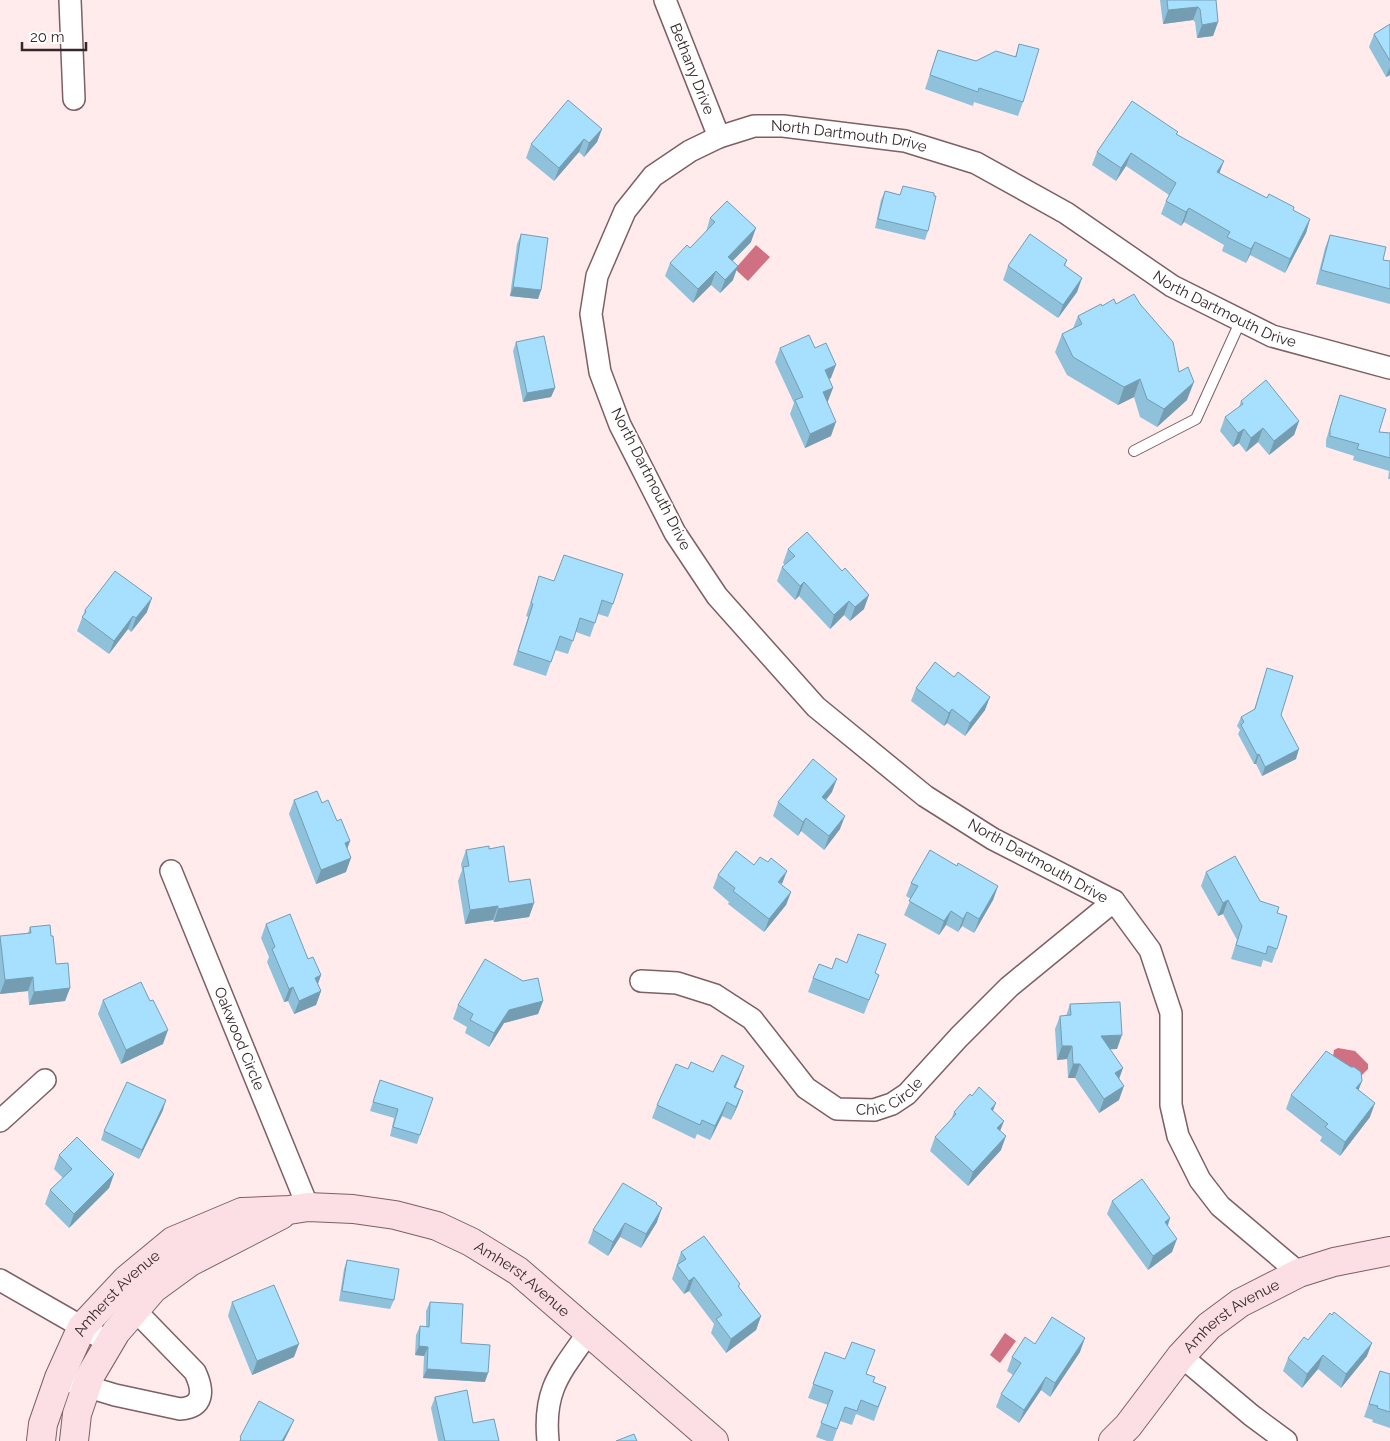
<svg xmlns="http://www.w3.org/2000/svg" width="1390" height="1441" font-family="Raleway,sans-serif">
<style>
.water{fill:#d07183}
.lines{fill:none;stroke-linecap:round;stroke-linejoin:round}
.lane-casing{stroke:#7d5f64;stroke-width:12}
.street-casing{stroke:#7d5f64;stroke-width:24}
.secondary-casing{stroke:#7d5f64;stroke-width:30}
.lane{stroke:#fff;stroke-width:10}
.street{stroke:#fff;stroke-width:21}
.secondary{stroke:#fbdfe4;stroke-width:28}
.wall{fill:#8fc1da}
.shaded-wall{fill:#749db2}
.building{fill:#a6e0fe;stroke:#749db2}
.labels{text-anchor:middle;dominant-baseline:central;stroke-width:4;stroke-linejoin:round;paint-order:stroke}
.street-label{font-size:15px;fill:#342729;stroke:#fff}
</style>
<rect width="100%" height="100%" fill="#ffeaec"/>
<path class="water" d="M756,245L770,257L748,281L735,269Z
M1338,1048L1355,1051L1368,1064V1069L1360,1077L1332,1063L1334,1050Z
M1005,1333L1016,1341L1000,1363L990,1355Z"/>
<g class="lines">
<defs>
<path id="lane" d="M1134,451L1196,419L1241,320"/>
<g id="street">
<path d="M70,0L74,99"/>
<path id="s1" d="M665,0L719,137"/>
<path id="s2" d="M171,871L308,1207"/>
<path id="s3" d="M641,981L677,983L715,995L752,1019L806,1088L837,1109L874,1110L892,1104L907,1094L959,1037L1009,987L1114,901"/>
<path d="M0,1121L45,1080"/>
<path id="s4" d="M1299,1273L1220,1206L1200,1180L1178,1136L1171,1105V1013L1150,950L1114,901L993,839L925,796L816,707L717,596L675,533L620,425L600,372L591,314L597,276L625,211L653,176L690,151L719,137L754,126H783L905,141L976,163L1066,213L1172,286L1272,336L1390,368"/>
<path d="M0,1280L110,1343"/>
<path d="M1181,1356L1251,1415L1286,1441"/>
<path d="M72,1382L115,1395L180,1409C204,1407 204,1391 195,1372L125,1300"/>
<path d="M548,1441C543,1390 560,1373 588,1333"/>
</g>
<g id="secondary">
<path id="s5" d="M41,1441L43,1424L59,1378L82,1327L127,1279L173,1241L242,1212L289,1210L308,1207L353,1209L395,1215L437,1226L471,1242L518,1271L714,1441"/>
<path d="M74,1441L77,1414L90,1376L116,1332L153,1289L190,1262L281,1215"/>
<path id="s6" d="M1113,1441L1128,1426L1181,1356L1209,1326L1240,1303L1299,1273L1334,1262L1390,1251"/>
</g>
</defs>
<use href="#lane" class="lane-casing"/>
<use href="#street" class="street-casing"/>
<use href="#secondary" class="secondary-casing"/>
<use href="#lane" class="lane"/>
<use href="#street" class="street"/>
<use href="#secondary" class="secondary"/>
</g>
<path class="wall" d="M1160,0H1216L1218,22L1213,36L1197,38L1195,22L1193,20L1163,24Z
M1390,24V75L1386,77L1369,47L1374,34Z
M1019,44L1023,102L1018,116L974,102L973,106L925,89L938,50L976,61L1015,57Z
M602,129L597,142L584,157L579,152L554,181L526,158L531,144Z
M1177,134L1219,173L1267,198L1310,219L1306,233L1285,273L1250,255L1246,263L1222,251L1224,245L1184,222L1181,226L1161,214L1166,201L1169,195L1126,166L1116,181L1092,165L1097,152Z
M885,191L900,195L928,231L925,240L875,228L881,200Z
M710,218L751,242L732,261L733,280L720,293L711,285L693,303L665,276L670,263L690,248L706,232Z
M521,234L541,290L538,299L510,296L517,244Z
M1330,235L1383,260L1390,261V304L1316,284L1325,248Z
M1067,260L1065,266L1082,278L1077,292L1058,318L1003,280L1008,266Z
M1116,304H1140L1179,372L1187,400L1157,427L1140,417L1134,397L1118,405L1067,375L1055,352L1062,334L1073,328L1078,316L1102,306Z
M516,342L555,388L551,397L523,402L513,351Z
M780,348H815L831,378L829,379L828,401L827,402L831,436L805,448L790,414L794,403L775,362Z
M1340,395L1379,432L1390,433V479H1388L1389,471L1353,460L1354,456L1326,447V440Z
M1241,401L1299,421L1294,435L1269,455L1258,442L1246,452L1239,443L1233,447L1220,431L1225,417L1239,407Z
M788,549L864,609L850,621L844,615L830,629L799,596L795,600L777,581L782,567L785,565L783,563Z
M539,576L613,604L608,617L598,614L590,637L576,632L568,654L555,650L546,676L513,665L528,617L526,616Z
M85,610L147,612L131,632L128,629L109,654L77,631Z
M1267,668L1281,715L1296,759L1262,776L1256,764H1254L1238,734L1240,730L1237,726L1241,717L1254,710Z
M954,677L985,710L965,736L947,723L944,726L911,701L916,688Z
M832,792L826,800L840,829L824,850L801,831L798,836L773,816L778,802Z
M294,800L322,803L337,821L350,841L347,849L346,872L316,884L289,814Z
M489,849L509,882L534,903L529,917L494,922L493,920L465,924L458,881L462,870L461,864L466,850Z
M754,865L791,892L786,905L764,932L728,904L729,902L713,888L718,875Z
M957,866L998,886L993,900L974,933L962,926L958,932L946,925L939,935L904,915L911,899L906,896L911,883Z
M1206,872L1260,901L1277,913V949L1272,963L1263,960L1261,967L1231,959L1237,940L1223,914L1218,916L1201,886Z
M266,924L308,959L321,975L318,984L321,991L316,1005L294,1014L288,1001L284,1002L267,962L269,957L261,938Z
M30,927L51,936L56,964L70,988L65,1001L29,1005L28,991L0,994V936L28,933Z
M832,969L875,973L879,975L864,1014L808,992L813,978Z
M103,1000L163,1044L121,1064L98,1014Z
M543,1001L538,1014L504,1023L489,1047L465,1033L467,1027L453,1019L458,1005Z
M1070,1004L1117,1049H1110L1119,1079V1100L1099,1113L1075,1078H1068L1067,1059L1057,1060L1055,1029L1060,1016H1066Z
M688,1069L713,1072L739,1079L736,1087L743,1091L738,1105L731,1120L722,1116L710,1140L697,1134L695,1139L652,1118L657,1105Z
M380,1080L420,1135L417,1144L390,1136L394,1118L370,1111Z
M1362,1081L1358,1090L1370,1117L1340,1156L1320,1141L1322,1137L1286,1109L1291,1095Z
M163,1110L139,1159L101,1140L104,1131Z
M993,1111L1000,1131L1001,1150L968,1186L930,1151L935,1137L951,1120L954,1112Z
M59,1155L114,1174L109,1188L69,1228L45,1204L50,1190L63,1178L54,1169Z
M1112,1201L1170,1218L1168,1226L1172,1252L1148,1270L1107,1214Z
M656,1204L657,1222L641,1248L620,1237L608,1256L588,1243L593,1230Z
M681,1252L740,1284L739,1287L761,1316L756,1330L726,1353L711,1333L714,1324L689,1291L684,1294L672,1279Z
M347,1260L394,1300L390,1309L339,1301L344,1269Z
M232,1302L294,1357L252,1375L228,1316Z
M430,1302L461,1343L485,1382L423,1378L424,1356L415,1355L416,1335L420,1326L426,1327V1311Z
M1308,1340L1367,1356L1341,1388L1318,1369L1302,1388L1283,1371L1288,1358Z
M1035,1344L1080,1352L1050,1397L1041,1390L1019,1423L996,1407L1001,1394L1013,1375L1007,1371L1012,1357Z
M825,1352L866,1374L873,1382L886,1387L874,1421L856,1414L852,1425L840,1421L833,1441H827L816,1437L828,1405L808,1398Z
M1380,1371L1390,1374V1428L1372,1422L1373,1420L1364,1417Z
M435,1397L473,1423L499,1441H438L431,1408Z"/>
<path class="shaded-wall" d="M1198,7L1193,20L1163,24L1168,10Z
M1218,22L1213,36L1197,38L1202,25Z
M1390,67V75L1386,77Z
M602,129L597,142L584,157L589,143Z
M584,139L579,152L554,181L559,168Z
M1131,153L1126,166L1116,181L1121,168Z
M1224,161L1219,174L1217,172Z
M1189,208L1184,222L1181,226L1186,212Z
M1310,219L1306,233L1285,273L1290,259Z
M756,228L751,242L723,271L728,257Z
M1255,242L1250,255L1246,263L1251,249Z
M738,266L733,280L720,293L725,280Z
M716,271L711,285L693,303L698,289Z
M1082,278L1077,292L1058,318L1063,305Z
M513,287L541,290L538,299L510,296Z
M836,365L831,378L820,383L825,370Z
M1140,379L1134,397L1118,405L1124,387Z
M1194,382L1187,400L1157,427L1164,409Z
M555,388L551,397L523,402L527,393Z
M833,388L828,401L818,406L823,392Z
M1299,421L1294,435L1269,455L1274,441Z
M836,422L831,436L805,448L810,434Z
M1263,428L1258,442L1246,452L1251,438Z
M1244,429L1239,443L1233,447L1238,433Z
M804,582L799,596L795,600L800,586Z
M869,595L864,609L850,621L855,607Z
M152,598L147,612L131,632L136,618Z
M849,601L844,615L830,629L834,615Z
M133,616L128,629L109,654L114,641Z
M990,697L985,710L965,736L970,723Z
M952,709L947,723L944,726L949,713Z
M1299,749L1296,759L1262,776L1265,767Z
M1259,754L1256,764H1254L1257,755Z
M837,779L832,792L817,811L822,797Z
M845,816L840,829L824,850L829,836Z
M806,818L801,831L798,836L803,822Z
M350,841L345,855V843Z
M351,858L346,872L316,884L321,870Z
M787,871L782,884L778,882Z
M998,886L993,900L974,933L979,919Z
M791,892L786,905L764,932L769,919Z
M1228,900L1223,914L1218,916L1223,903Z
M534,903L529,917L494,922L498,909Z
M498,906L493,920L465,924L470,910Z
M951,911L946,925L939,935L944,921Z
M967,912L962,926L958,932L963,919Z
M321,975L316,989L315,978Z
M33,977L28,991L0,994L5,980Z
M293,987L288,1001L284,1002L289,989Z
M70,988L65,1001L29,1005L34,992Z
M321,991L316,1005L294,1014L299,1001Z
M543,1001L538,1014L504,1023L489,1047L494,1033L509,1010Z
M168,1030L163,1044L121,1064L126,1050Z
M1122,1035L1117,1049L1096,1050L1101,1036Z
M1062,1046H1072L1067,1059L1057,1060Z
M1073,1064H1080L1075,1078H1068Z
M744,1066L739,1079L729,1100L734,1087Z
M1123,1068L1118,1082L1115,1073Z
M1362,1081L1357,1094L1356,1088Z
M1124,1086L1119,1100L1099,1113L1104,1099Z
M743,1091L738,1105L731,1120L736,1107Z
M166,1100L163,1110L139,1159L142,1150Z
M727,1102L722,1116L710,1140L715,1126Z
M996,1103L991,1116V1109Z
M1375,1103L1370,1117L1340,1156L1345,1142Z
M1004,1121L999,1134L997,1128Z
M1006,1136L1001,1150L968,1186L973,1172Z
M114,1174L109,1188L69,1228L74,1214Z
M662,1208L657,1222L641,1248L646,1234Z
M1170,1218L1165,1232V1222Z
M625,1223L620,1237L608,1256L613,1242Z
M1177,1239L1172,1252L1148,1270L1153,1256Z
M694,1277L689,1291L684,1294L689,1281Z
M761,1316L756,1330L726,1353L731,1339Z
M1085,1338L1080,1352L1050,1397L1055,1383Z
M1372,1343L1367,1356L1341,1388L1346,1374Z
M299,1344L294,1357L252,1375L257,1361Z
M419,1346L428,1347L424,1356L415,1355Z
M1323,1355L1318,1369L1302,1388L1307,1374Z
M427,1369L488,1373L485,1382L423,1378Z
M1046,1377L1041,1390L1019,1423L1024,1410Z
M294,1420L290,1429L284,1441H282Z"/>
<path class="building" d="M1167,0H1216L1218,22L1202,25L1200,9L1198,7L1168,10Z
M1390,24V61L1374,34Z
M1019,44L1039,49L1023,102L979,88L978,92L930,75L938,50L976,61L996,51L1016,57Z
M568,100L602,129L589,143L584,139L559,168L531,144Z
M1132,101L1178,132L1176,134L1224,161L1217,172L1267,198L1269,194L1294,207L1293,210L1310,219L1290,259L1255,242L1251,249L1227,237L1230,232L1189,208L1186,212L1166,201L1176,183L1131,153L1121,168L1097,152Z
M903,186L934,193V196H936L928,231L878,219L885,191L900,195Z
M727,201L756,228L728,257L738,266L725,280L716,271L698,289L670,263L687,245L690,248L715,222L710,218Z
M521,234L548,238L541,290L513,287Z
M1030,234L1067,260L1064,265L1082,278L1063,305L1008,266Z
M1330,235L1386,247L1383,260L1390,261V289L1321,270Z
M1134,294L1140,304L1173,342L1179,372L1188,367L1194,382L1164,409L1147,399L1140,379L1124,387L1073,357L1062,334L1082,324L1078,316L1101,304L1102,306L1114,299L1116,304Z
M809,335L815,348L826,343L836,365L825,370L833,388L823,392L836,422L810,434L795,400L803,397L780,348Z
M544,336L555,388L527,393L516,342Z
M1266,380L1299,421L1274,441L1263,428L1251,438L1244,429L1238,433L1225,417L1243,404L1241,401Z
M1340,395L1386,409L1379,432L1390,433V458L1357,449L1359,444L1330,436V429Z
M807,532L842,571L845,568L869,595L855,607L849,601L834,615L804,582L800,586L782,567L795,556L788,549Z
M564,555L623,574L613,604L602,600L595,623L580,618L573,641L560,636L551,662L518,651L533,604L531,603L539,576L554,581Z
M115,571L152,598L136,618L133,616L114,641L82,617L86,612L85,610Z
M935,662L954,677L958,672L990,697L970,723L952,709L949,713L916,688Z
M1267,668L1293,676L1281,715L1299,749L1265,767L1259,754L1257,755L1241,725L1244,722L1241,717L1255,709Z
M813,759L837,779L822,797L845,816L829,836L806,818L803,822L778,802Z
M317,791L322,803L328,800L337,821L341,819L350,841L345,843L351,858L321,870L294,800Z
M489,846V849L504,846L509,882L530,879L534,903L498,909V906L470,910L463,867L469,866L466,850Z
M930,850L957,866L958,863L998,886L979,919L967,912L963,919L951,911L944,921L909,901L918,886L911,883Z
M736,851L754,865L760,857L768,862L771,858L787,871L778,882L791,892L769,919L733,891L735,888L718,875Z
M1235,856L1260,901L1279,907L1277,913L1287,916L1277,949L1268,946L1266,954L1236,945L1242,926L1228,900L1223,903L1206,872Z
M290,914L308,959L313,957L321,975L315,978L321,991L299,1001L293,987L289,989L272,949L275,947L266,924Z
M50,925L51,936H53L56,964L68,963L70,988L34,992L33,977L5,980L0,936L31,933L30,927Z
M858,934L886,944L875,973L879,975L869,1000L813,978L819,964L832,969L836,958L847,963Z
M485,959L523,981L538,978L543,1001L509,1010L494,1033L470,1020L473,1014L458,1005Z
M141,982L150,1001L153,1000L168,1030L126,1050L103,1000Z
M1120,1002L1122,1035L1101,1036L1123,1068L1115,1073L1124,1086L1104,1099L1080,1064H1073L1072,1046H1062L1060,1016L1071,1015L1070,1004Z
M1326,1051L1351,1067H1354L1361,1072L1362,1081L1356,1088L1375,1103L1345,1142L1325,1127L1328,1124L1291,1095Z
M722,1055L744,1066L734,1087L743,1091L736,1107L727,1102L715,1126L702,1120L700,1125L657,1105L676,1064L688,1069L691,1062L713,1072Z
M380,1080L433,1098L420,1135L393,1127L398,1109L373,1102Z
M127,1082L166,1100L142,1150L104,1131Z
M979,1087L996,1103L991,1109L1004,1121L997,1128L1006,1136L973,1172L935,1137L956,1114L954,1112L970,1094L972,1096Z
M77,1137L114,1174L74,1214L50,1190L72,1169L59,1155Z
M1142,1179L1170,1218L1165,1222L1177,1239L1153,1256L1112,1201Z
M623,1183L657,1203L656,1204L662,1208L646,1234L625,1223L613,1242L593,1230Z
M704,1236L740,1284L738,1286L761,1316L731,1339L716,1319L722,1315L694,1277L689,1281L677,1265L686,1259L681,1252Z
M347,1260L399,1269L394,1300L342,1291Z
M274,1285L299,1344L257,1361L232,1302Z
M430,1302L463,1304L461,1343L490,1345L488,1373L427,1369L428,1347L419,1346L420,1326L429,1327Z
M1334,1312L1372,1343L1346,1374L1323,1355L1307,1374L1288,1358L1304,1337L1308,1340L1330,1313L1332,1315Z
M1052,1317L1085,1338L1055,1383L1046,1377L1024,1410L1001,1394L1021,1363L1012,1357L1025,1337L1035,1344Z
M852,1342L875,1350L866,1374L875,1377L873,1382L886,1387L878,1407L861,1400L857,1411L845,1407L837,1429L821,1423L833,1391L813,1384L825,1352L845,1359Z
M1380,1371L1390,1374V1412L1377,1408L1378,1406L1369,1404Z
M467,1390L473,1423L494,1419L499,1441H445L435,1397Z
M259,1401L294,1420L282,1441H240L241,1438L240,1437Z
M634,1434L637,1441H616Z"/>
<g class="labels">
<g class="street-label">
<text stroke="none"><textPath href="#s1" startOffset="74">Bethany Drive</textPath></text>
<text stroke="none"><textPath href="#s4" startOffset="1618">North Dartmouth Drive</textPath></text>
<text stroke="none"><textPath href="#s4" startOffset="2038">North Dartmouth Drive</textPath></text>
<text transform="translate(651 479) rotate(63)">North Dartmouth Drive</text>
<text transform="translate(1038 861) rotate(29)">North Dartmouth Drive</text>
<text stroke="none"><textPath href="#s2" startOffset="181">Oakwood Circle</textPath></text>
<text stroke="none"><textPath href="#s3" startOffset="301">Chic Circle</textPath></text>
<text stroke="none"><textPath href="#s5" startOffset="620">Amherst Avenue</textPath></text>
<text stroke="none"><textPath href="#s5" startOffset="170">Amherst Avenue</textPath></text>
<text stroke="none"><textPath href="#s6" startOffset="174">Amherst Avenue</textPath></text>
</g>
</g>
<path d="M22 42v8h64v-8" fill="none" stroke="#342729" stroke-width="2.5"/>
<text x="30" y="42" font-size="15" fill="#342729" stroke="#ffffff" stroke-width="4" paint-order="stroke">20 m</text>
</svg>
